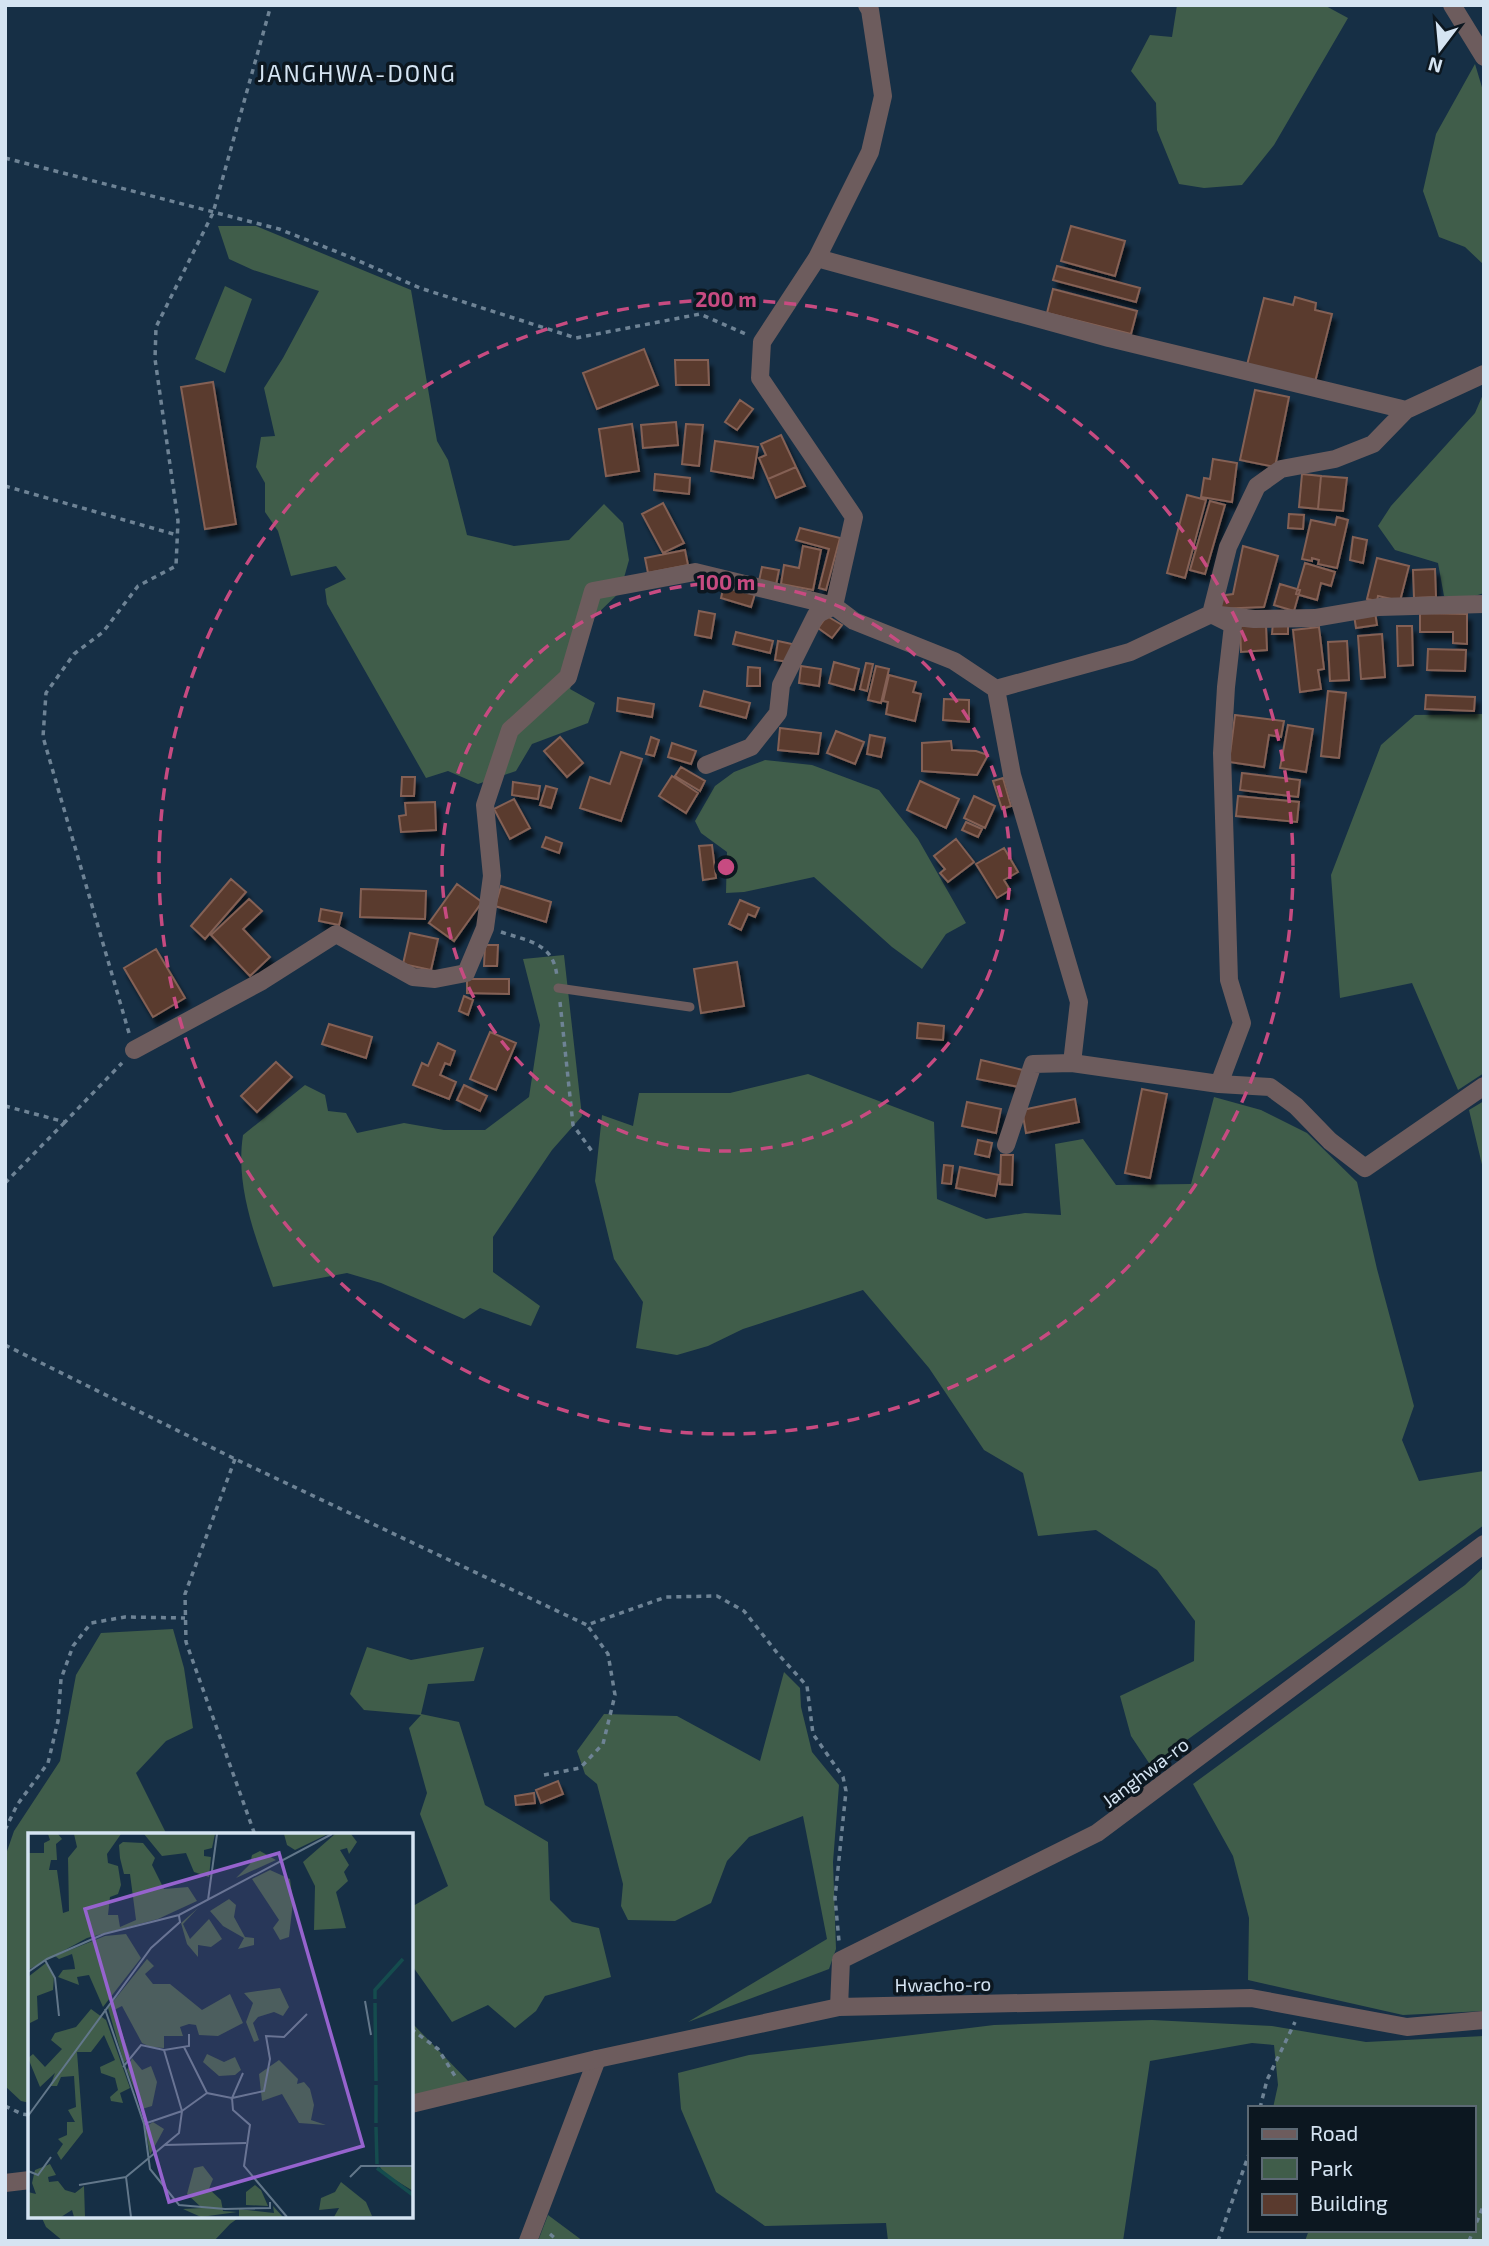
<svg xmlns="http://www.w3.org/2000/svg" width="1489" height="2246" font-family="'Exo 2',sans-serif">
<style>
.green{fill:#405d4a}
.building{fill:#5a3a2e;stroke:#846154;stroke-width:2;filter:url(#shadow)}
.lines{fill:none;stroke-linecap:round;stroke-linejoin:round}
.path{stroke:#6e8395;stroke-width:3.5;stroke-dasharray:5 5;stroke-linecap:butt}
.service{stroke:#6d5c5d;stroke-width:9}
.minor{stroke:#6d5c5d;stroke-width:18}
.tertiary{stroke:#6d5c5d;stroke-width:18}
.ring{fill:none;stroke:#c74b81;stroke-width:3.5;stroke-dasharray:12 9}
.labels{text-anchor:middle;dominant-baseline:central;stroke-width:7;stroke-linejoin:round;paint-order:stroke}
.street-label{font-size:19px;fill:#d5e4f2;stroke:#0c1720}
.quarter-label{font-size:23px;letter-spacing:2px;fill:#d5e4f2;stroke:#0c1720}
.inset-river{fill:none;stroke:#154c4e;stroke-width:3.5}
.inset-road{fill:none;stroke:#62778a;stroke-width:2}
.view{fill:#9663ce;fill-opacity:0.15;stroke:#9663ce;stroke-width:3.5}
.inset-edge{fill:none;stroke:#d5e4f2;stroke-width:3.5}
.centre{fill:#c74b81;stroke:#0c1720;stroke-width:3.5}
.ring-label{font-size:21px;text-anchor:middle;font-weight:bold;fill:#c74b81;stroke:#0c1720;stroke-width:7;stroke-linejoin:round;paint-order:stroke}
</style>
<defs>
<filter id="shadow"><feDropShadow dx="4" dy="7" stdDeviation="2" flood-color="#0009"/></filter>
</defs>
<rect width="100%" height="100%" fill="#162f45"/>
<path class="green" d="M1177,5H1324L1348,18L1274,145L1242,185L1204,188L1179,184L1157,130L1156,103L1131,71L1150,35L1172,37Z
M1475,64L1484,94V265L1465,247L1439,237L1423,191L1436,134Z
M218,226H256L411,290L437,441L448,460L467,535L514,546L569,540L604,504L623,523L629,560L620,592L595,616L570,689L595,703L588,723L532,744L516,771L478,784L448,771L426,778L327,604L325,589L346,579L336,566L291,576L278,531L265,512V483L256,467L261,437L275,436L264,388L283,358L319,291L253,270L229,259Z
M225,286L252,299L225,373L195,359Z
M1484,392V593L1472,597L1444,596L1438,563L1395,550L1378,526L1391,506L1475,413Z
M1484,714V1073L1458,1090L1412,983L1340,998L1331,875L1381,745L1415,715Z
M765,760L812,765L879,790L918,839L966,923L946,934L922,969L892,947L814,877L744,892L726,893L727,852L701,833L695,821L715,786L734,772Z
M564,955L582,1116L552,1150L493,1237V1272L540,1306L531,1326L480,1308L464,1319L381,1283L347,1273L273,1287C256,1238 235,1188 243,1135L305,1085L325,1095L328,1111L346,1113L357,1133L404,1123L444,1130H485L529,1097L540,1025L523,959Z
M808,1074L934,1122L937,1199L986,1219L1025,1213L1061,1215L1055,1144L1083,1139L1116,1185L1191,1184L1214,1097L1261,1110L1307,1133L1357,1182L1377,1269L1414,1406L1402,1440L1419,1481L1484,1471V1525L1151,1766L1131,1736L1120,1696L1194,1661L1195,1621L1157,1570L1096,1530L1038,1536L1023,1473L984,1450L929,1368L863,1290L743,1329L708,1346L677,1355L636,1348L643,1302L614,1259L595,1181L602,1115L633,1126L639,1093H730Z
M1484,1101V1173L1469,1110Z
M1484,1567V2011L1403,2015L1248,1980L1249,1918L1233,1856L1193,1784L1465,1585Z
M173,1629L184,1668L193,1728L166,1741L136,1773L167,1835H30V2103L21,2101L5,2086V1857L14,1831L60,1761L76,1675L101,1633Z
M367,1647L411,1660L484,1647L474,1681L428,1684L421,1714L459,1722L485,1805L548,1842L550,1900L572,1922L599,1928L611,1977L545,1996L536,2011L515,2028L488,2005L452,2022L411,1964L413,1906L448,1886L420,1814L427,1793L409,1728L421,1715L364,1710L350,1694Z
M784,1672L800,1688L801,1707L812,1752L839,1785L833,1862L836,1949L829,1969L688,2022L827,1939L803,1816L749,1837L727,1861L711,1903L675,1921L628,1920L621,1906L623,1884L597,1784L585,1774L577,1751L604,1714L677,1716L760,1761Z
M1152,2020L1272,2026L1366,2042L1484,2036V2241H1305L1309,2230H1473V2108H1273L1278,2085L1274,2045L1252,2043L1150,2061L1123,2241H888L886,2223L765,2226L716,2192L681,2109L678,2073L749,2055L994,2025Z
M411,2022L471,2084L411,2096Z
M548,2215L583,2241H538Z
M41,2216H241L230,2224L214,2241H63L46,2227Z"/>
<path class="building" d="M1071,226L1125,241L1115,276L1061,261Z
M1057,266L1140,288L1136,302L1053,280Z
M1053,289L1137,311L1131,334L1047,313Z
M1295,297L1316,303L1315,310L1332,314L1315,382L1247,365L1264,298L1293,305Z
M644,349L658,385L597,409L583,373Z
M675,360H708L709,385H676Z
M213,382L236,524L205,529L181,387Z
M1255,390L1289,397L1275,467L1240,460Z
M740,400L753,409L737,430L725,422Z
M676,422L678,445L643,448L641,425Z
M632,424L639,471L606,476L599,429Z
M686,424L703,425L699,466L682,464Z
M781,435L796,467L768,479L759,458L766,455L761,444Z
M715,441L758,447L753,478L711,471Z
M1213,459L1237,463L1232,502L1201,497L1204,478L1210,479Z
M796,467L805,486L776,498L768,479Z
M655,474L690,478L689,494L654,490Z
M1302,474L1321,476L1318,509L1299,507Z
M1321,476L1347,478L1343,511L1318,509Z
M1187,495L1206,500L1185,578L1167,573Z
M1210,501L1225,505L1205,574L1190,570Z
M663,503L684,543L663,553L642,514Z
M1289,514L1304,515L1303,529L1288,528Z
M1337,517L1348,520L1337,568L1318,564L1319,560L1312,558V561L1302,559L1311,520L1335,525Z
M800,528L840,538L826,590L819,588L829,549L796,540Z
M1353,537L1367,540L1363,563L1350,560Z
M803,546L821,550L813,590L781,584L784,565L799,568Z
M1243,546L1278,556L1264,607L1217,609L1219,596L1233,594Z
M685,550L688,565L648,573L645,558Z
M1377,558L1409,566L1400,601L1378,596L1377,601L1367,599Z
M1305,563L1335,572L1331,586L1321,583L1317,600L1296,594Z
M762,567L779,570L776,585L759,581Z
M1435,569L1436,597L1414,598L1413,570Z
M1280,584L1300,590L1294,611L1274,605Z
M724,585L755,594L751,607L721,598Z
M699,611L715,614L711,638L695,635Z
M1375,612L1377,625L1356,628L1354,615Z
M1420,613L1467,614V644L1453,643V632H1420Z
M827,616L842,625L832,638L818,628Z
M1273,622L1288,623V634H1272Z
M1266,625L1267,650L1241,652L1240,626Z
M1397,626H1412L1413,665L1398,666Z
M1319,627L1324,669L1318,670L1321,689L1300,692L1293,630Z
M736,632L773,641L770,653L733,644Z
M1382,634L1385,677L1361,679L1358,636Z
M778,641L792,644L789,662L775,660Z
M1347,641L1349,680L1330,681L1328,642Z
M1428,649L1466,650L1465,671L1427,670Z
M834,662L859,669L854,690L829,683Z
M866,663L873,664L867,691L860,689Z
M801,666L821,669L819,686L799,683Z
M876,666L889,669L881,703L868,700Z
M748,667L760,668V686H747Z
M889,675L916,682L913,692L921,694L915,721L886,714L888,702L883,701Z
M704,691L750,703L746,718L700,706Z
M1328,691L1346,693L1339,758L1321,756Z
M1426,695L1475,697L1474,711L1425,709Z
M618,698L654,704L652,717L617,711Z
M944,699L969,700V722L943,720Z
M1235,715L1284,721L1281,737L1269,735L1264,767L1229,762Z
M1288,725L1313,729L1306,772L1280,768Z
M780,728L821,733L818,754L778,750Z
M836,731L864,742L855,764L827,753Z
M870,735L885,738L881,757L867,754Z
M560,737L583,763L567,777L544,751Z
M651,737L659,740L654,756L646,754Z
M951,741L952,750L976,751L988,755L977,775L922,771V743Z
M672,743L696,751L691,764L668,757Z
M621,752L642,759L621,821L580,808L590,777L610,784Z
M681,767L705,781L700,791L675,776Z
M1242,773L1300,780L1298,797L1240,790Z
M672,776L698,793L686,813L659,796Z
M402,777H415L414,796H401Z
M1003,778L1011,806L1002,809L993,781Z
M920,781L959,799L946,828L907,810Z
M513,782L540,786L538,799L512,795Z
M546,786L557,789L551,808L540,805Z
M974,796L995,806L985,828L964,818Z
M1238,796L1299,802L1297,822L1236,816Z
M514,799L530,828L510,839L494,809Z
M435,802L436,830L401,832L399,816L406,815L405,803Z
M966,822L982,829L978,837L962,830Z
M546,837L562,843L559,853L542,847Z
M956,839L974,862L948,882L940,873L945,869L934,856Z
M712,845L716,878L703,880L699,846Z
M1004,848L1018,872L1004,880L1010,890L997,898L976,864Z
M231,879L246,892L205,939L191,926Z
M457,884L482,902L454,941L429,923Z
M501,886L551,902L546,922L495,906Z
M361,889L426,891L425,919L360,917Z
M249,899L262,911L243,929L270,957L250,976L211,935Z
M740,900L759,908L755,917L748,914L741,930L729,924Z
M321,909L342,913L339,925L319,921Z
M410,933L438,939L431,970L403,964Z
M485,945H498L497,966H484Z
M156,949L185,998L153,1017L124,968Z
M737,962L744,1006L701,1013L694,969Z
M467,979H509V994L467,993Z
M464,996L473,1000L468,1015L459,1011Z
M918,1023L944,1026L943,1040L917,1038Z
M329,1024L372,1037L366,1058L322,1044Z
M490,1032L516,1043L496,1090L470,1079Z
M438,1043L455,1051L450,1065L445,1063L440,1075L456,1082L449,1099L413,1085L422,1063L428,1066Z
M981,1060L1023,1070L1019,1087L977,1079Z
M276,1062L292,1077L257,1112L241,1096Z
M464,1085L487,1096L480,1111L457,1100Z
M1142,1089L1167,1094L1150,1178L1125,1173Z
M1075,1099L1079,1122L1026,1133L1022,1110Z
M967,1102L1001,1109L996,1133L962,1126Z
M978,1140L992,1143L989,1157L975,1154Z
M1001,1155H1013L1012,1185L1000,1184Z
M944,1165L953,1166L951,1184L942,1183Z
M960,1167L999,1175L995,1196L956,1188Z
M558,1781L563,1794L541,1803L536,1790Z
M534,1793L535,1803L516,1805L515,1796Z"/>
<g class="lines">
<path class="path" d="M5,158L279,229L350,257L420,288L576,338L700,314L748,335
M5,486L177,535
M501,932C528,941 554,943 557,977
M560,1002L573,1125L594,1154
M129,1033L43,737L46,693L74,654L103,632L138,586L176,566L178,521L155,359L156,327L213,213L271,5
M5,1106L65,1122L122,1063
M5,1183L65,1122
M5,1345L235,1459L587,1625L666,1597L717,1596L744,1611L778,1654L807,1686L813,1734L843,1777L846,1791L835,1898L839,1941
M235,1459L185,1594L186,1642L255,1835
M544,1775L580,1768L603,1744L615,1695L608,1654L587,1625
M5,1830L17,1805L48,1763L58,1721L61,1679L73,1646L91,1623L125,1617L185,1618
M411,2029L438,2049L455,2076
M5,2106L22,2114L30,2115
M1260,2108L1267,2080L1295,2022
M550,2234L558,2241
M1218,2241L1249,2154
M1469,2241L1484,2204"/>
<path class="service" d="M558,988L690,1007"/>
<path class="minor" d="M867,5L870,10L883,96L870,152L817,258L762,342L760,378L854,517L834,606L854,621L954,661L996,689L1012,775L1079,1002L1072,1063
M1452,5L1484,57
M817,258L1109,338L1406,410
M996,689L1130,652L1211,614L1228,547L1257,486L1281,469L1335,459L1373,444L1406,410L1484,374
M134,1050L262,981L336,934L413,977L435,979L466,973L485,928L492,876L485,805L510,730L568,677L593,591L695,572L834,606L816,615L781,685L778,713L751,747L706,765
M1219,1084L1270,1087L1296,1106L1330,1141L1365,1168L1484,1086
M1006,1145L1033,1064L1072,1063L1219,1084L1242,1023L1229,980L1222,753L1226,687L1233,625L1211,614L1254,619L1315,618L1379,607L1484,604
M528,2241L597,2059"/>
<path class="tertiary" d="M839,2007L841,1960L1097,1833L1484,1544
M411,2104L597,2059L839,2007L1251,1998L1407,2027L1484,2020
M5,2183L30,2180"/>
</g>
<g class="ring">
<circle cx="726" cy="867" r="284"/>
<circle cx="726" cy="867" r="567"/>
</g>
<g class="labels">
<g class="street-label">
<text transform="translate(1145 1772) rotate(-37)">Janghwa-ro</text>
<text transform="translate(943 1984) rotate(-1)">Hwacho-ro</text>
</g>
<g class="quarter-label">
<text x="357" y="73">JANGHWA-DONG</text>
</g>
</g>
<g transform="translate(28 1833)">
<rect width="385" height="385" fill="#162f45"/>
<path d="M20,1H30L34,6L28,11L29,27H23L21,37H29L35,80L41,78L40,25L49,14L46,1H93L79,21L80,30L90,33L93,52L90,61L82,64L80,82H90L92,94L108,87L102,41H96L92,25L91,12L95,9L115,10L127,25L124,32L136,56L160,54L169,68L130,86L59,105L0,137V20H16V10L22,7ZM116,1H187L184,15L176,17V23L183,24L181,44L166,39L158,20L134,23ZM256,1H300L267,17L259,12ZM307,1H323L329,9L321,21L319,15L312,17L321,32L316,39L320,48L308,59L318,95L286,97L287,53L275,29ZM232,18L248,27L208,45L222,31L224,22ZM242,37L262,46L265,69L261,104L252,107L245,95L251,87L224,46ZM201,66L208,72L206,84L217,104L226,105V112L210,116L216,105L195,93L182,78ZM170,75L155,91L162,106L181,86L194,106L183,114L170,112V124L159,111L153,90ZM98,101L113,125L75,174L61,142L49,144L51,152L30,144L35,137L47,136L46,129L44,121L31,126L27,123L77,103ZM119,126L126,133L117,141L125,151H142L174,177L202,161L215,190L190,203L171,202L168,192L161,191L152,194L155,203H136V215L122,214L114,210L94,173L86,177L102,223L96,230L80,175ZM18,130L26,143L25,157L9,163L10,186L2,190L0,144ZM252,155L261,174L255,183L246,179L230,184L225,190L231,207L226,209L218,189L225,170L216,160ZM63,176L78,187L102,255L92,260L95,270L83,268L82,264L90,257L87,245L73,240L72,234L87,227L76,202L63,219H49L55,299L33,327L29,320L35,311L30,306L39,302V289H47L40,277L48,274L46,243L33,244L29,253H22L27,240L12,254L0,225L5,221L17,234L34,216L23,207L27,200L48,194ZM179,221L196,229L207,224L213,237L207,242L191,243L175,229ZM104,225L114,237L123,233L129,249L124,273L114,276L99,237ZM251,227L270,246L269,251L276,249L282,256L286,272L283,287L298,292L271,290L254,261L234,268L231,241ZM125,289L136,296L122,322L117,294ZM22,331L28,342L20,344L21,349L30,348L37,357L47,360L56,353L57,384H46L44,377L33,384H1L0,359L8,361L4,350L7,337ZM175,333L185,346L181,356L193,367L195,378L209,379L173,384L155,376L174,375L159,361L166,335ZM352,334H385V358L356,340ZM313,349L338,369L344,383L306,384L311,375L291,377L293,365L307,359ZM227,352L233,357L240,373L218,372V359ZM245,373L255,384H211V376L246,380Z" fill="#405d4a"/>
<path class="inset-river" d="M347,166V157L375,126M347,170L348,248M348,252V290M348,294L349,331M349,335L385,362"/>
<path class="inset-road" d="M180,67L189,1M17,127L27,145L31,183M0,139L19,126L76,101L151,82L304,1M337,168L343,202M77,176L116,291L154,278L136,217L161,213V201M156,214L179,260L204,265L205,277L222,292L216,333L259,384M95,234L113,212L136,217M215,240L204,265L236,258L242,226L238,203L256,204L279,181M0,283L123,115L152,89L151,83M116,291L122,336L151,372L197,376L242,375V369M136,312L218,310M0,338L10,342L23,324M322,344L333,333H385M51,352L98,344M103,384L98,344L151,300L154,278L179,260"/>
<path class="view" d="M251,20L335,313L141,369L57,76Z"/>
<rect width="385" height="385" class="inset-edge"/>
</g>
<circle cx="726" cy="867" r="10" class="centre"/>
<g class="ring-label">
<text x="726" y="307">200 m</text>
<text x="726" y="590">100 m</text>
</g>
<rect width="1489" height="2246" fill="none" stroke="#d5e4f2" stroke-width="14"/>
<rect x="1248" y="2106" width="228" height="126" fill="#0c1720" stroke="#5c6974" stroke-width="2"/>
<rect x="1262" y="2129" width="35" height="10" fill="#6d5c5d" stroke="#5c6974" stroke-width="2"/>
<text x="1310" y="2141" font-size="21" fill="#d5e4f2">Road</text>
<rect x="1262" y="2158" width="35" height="21" fill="#405d4a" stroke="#5c6974" stroke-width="2"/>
<text x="1310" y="2176" font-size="21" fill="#d5e4f2">Park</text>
<rect x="1262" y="2194" width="35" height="21" fill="#5a3a2e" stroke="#5c6974" stroke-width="2"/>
<text x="1310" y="2211" font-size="21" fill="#d5e4f2">Building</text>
<g transform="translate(1440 49) rotate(196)" stroke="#0c1720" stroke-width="5" paint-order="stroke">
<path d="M0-5L12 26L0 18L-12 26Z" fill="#d5e4f2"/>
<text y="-10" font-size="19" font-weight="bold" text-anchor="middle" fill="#d5e4f2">N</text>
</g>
</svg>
